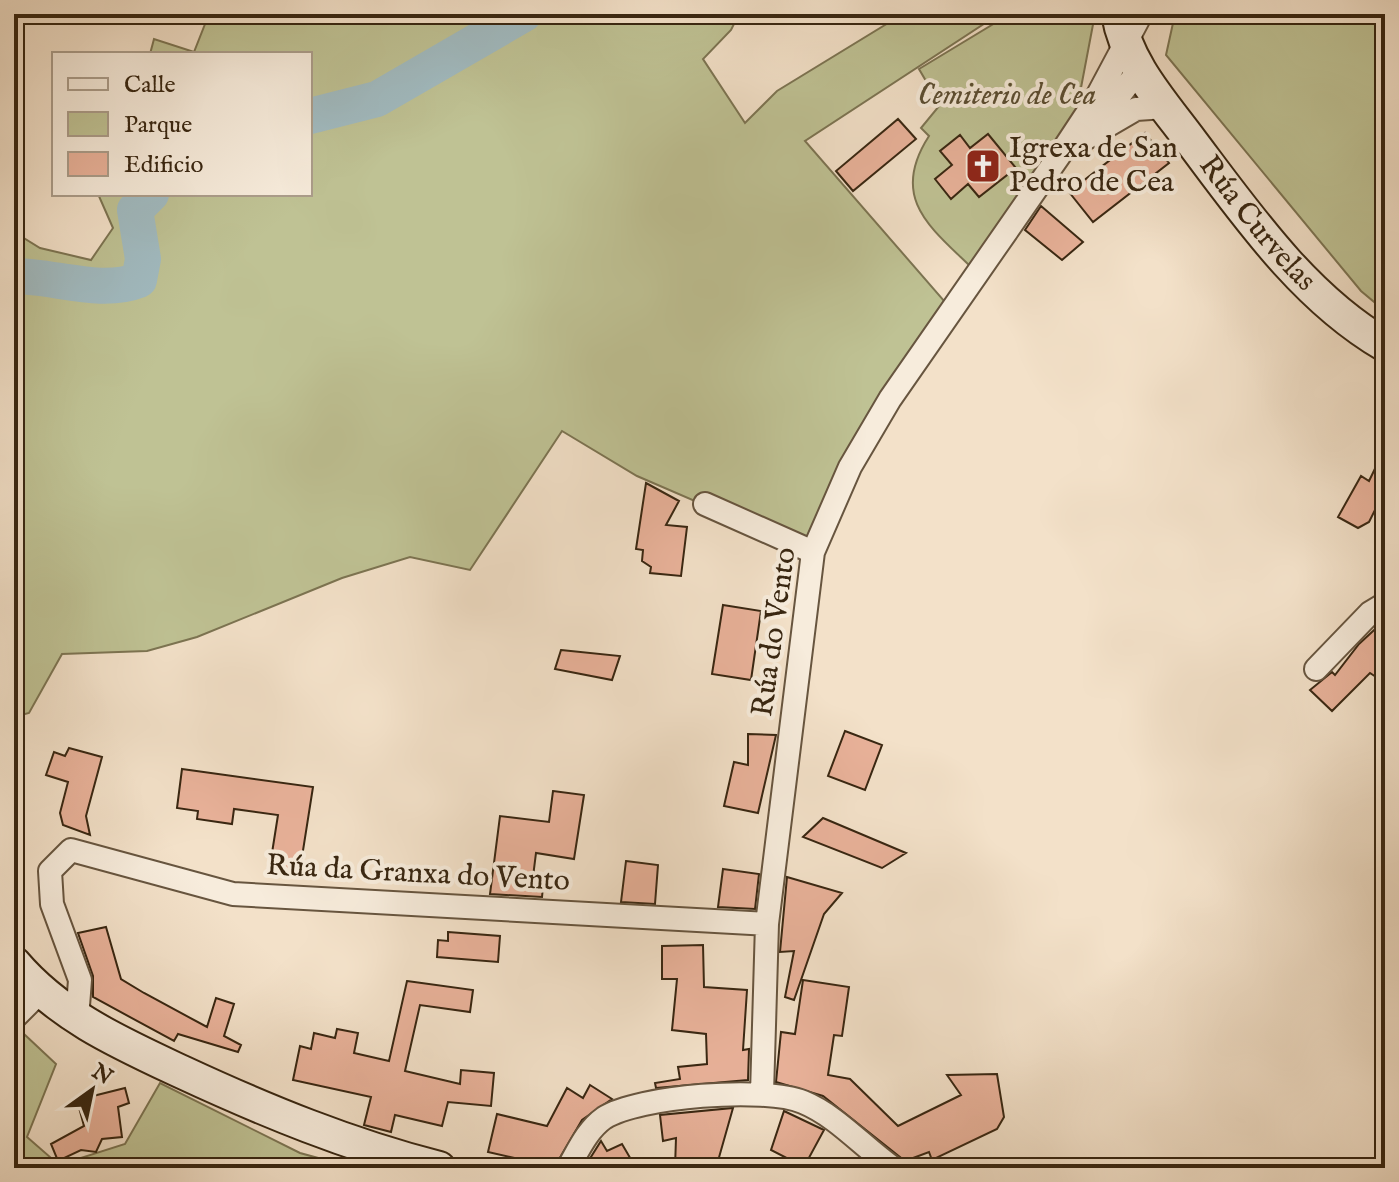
<svg xmlns="http://www.w3.org/2000/svg" width="1399" height="1182" font-family="'IM FELL English',serif">
<style>
.green{fill:#bfc294;stroke:#7c7452;stroke-width:2}
.lines{fill:none;stroke-linecap:round;stroke-linejoin:round}
.river{stroke:#a1bbc1;stroke-width:36}
.building{fill:#e9b29a;stroke:#382611;stroke-width:2}
.street-casing{stroke:#67553f;stroke-width:26}
.secondary-casing{stroke:#382611;stroke-width:36}
.street{stroke:#f7ecdc;stroke-width:22}
.secondary{stroke:#f7ecdc;stroke-width:32}
.labels{text-anchor:middle;dominant-baseline:central;stroke-width:8;stroke-linejoin:round;paint-order:stroke}
.park-label{font-size:30px;font-style:italic;fill:#5a4d32;stroke:#f7ecdc}
.poi-label{font-size:30px;fill:#382611;stroke:#f7ecdc;text-anchor:start}
.street-label{font-size:30px;fill:#382611;stroke:#f7ecdc}
</style>
<rect width="100%" height="100%" fill="#f3e1c9"/>
<filter id="stains"><feTurbulence type="fractalNoise" baseFrequency=".0025" numOctaves="4"/><feColorMatrix values="0 0 0 0 .2 0 0 0 0 .09 0 0 0 0 .02 0 0 0 .5 -.17"/></filter>
<radialGradient id="worn" r=".72"><stop offset=".6" stop-color="#630" stop-opacity="0"/><stop offset="1" stop-color="#630" stop-opacity=".3"/></radialGradient>
<path class="green" d="M209,14H739L731,30L703,59L745,123L777,91L903,14H999L805,141L952,310L813,552L637,476L562,431L470,570L410,557L342,578L197,637L147,651L62,654L29,713L14,717V232L40,248L91,260L113,228L98,194H310V54H150L154,39L194,52Z
M1010,14H1095L1076,114L972,268C930,227 889,198 929,136L921,128L940,105L919,69Z
M1175,14H1385V311L1361,291L1166,55Z
M24,1034L56,1064L27,1137L59,1165L125,1144L160,1083L300,1153L355,1168H14V1038Z"/>
<g class="lines">
<path class="river" d="M310,116L377,99L524,14
M14,276C55,276 101,295 139,280L143,259L135,210L151,194"/>
</g>
<path class="building" d="M898,119L916,139L853,191L836,171Z
M1145,133L1169,163L1093,222L1069,192Z
M988,134L1016,168L979,197L968,184L951,199L935,179L952,165L940,151L960,135L970,148Z
M1041,206L1083,242L1062,260L1025,230Z
M1385,448V490L1369,522L1358,528L1338,517L1361,476L1369,481Z
M646,483L679,501L666,525L687,527L681,576L650,573L651,567L642,561L643,550L636,549Z
M723,605L761,611L751,680L712,674Z
M1385,620V665L1376,677L1370,673L1332,711L1310,690L1332,672L1335,675L1359,644Z
M561,650L620,656L612,680L555,669Z
M845,731L882,745L865,790L828,776Z
M748,734L776,735L758,813L724,806L734,762L748,765Z
M69,748L102,757L86,816L90,835L63,825L60,813L68,782L46,775L54,752L65,756Z
M182,769L313,787L299,876L269,872L278,815L234,809L232,824L197,819L198,811L177,808Z
M553,791L584,795L574,859L536,853L532,885L543,887L542,897L490,894L500,816L549,822Z
M823,818L906,853L882,868L803,837Z
M626,861L658,865L655,904L621,902Z
M723,869L759,874L755,909L718,907Z
M787,877L842,893L824,914L794,1000L785,997L794,951L780,952Z
M106,927L121,979L144,993L207,1027L216,998L234,1004L224,1036L241,1045L238,1052L178,1034L174,1041L93,997V976L78,933Z
M448,932L500,936L498,962L437,957L438,940L448,941Z
M703,945L704,987L747,990L743,1050L749,1049L748,1080L656,1088L655,1083L680,1079L678,1067L707,1064L706,1034L672,1030L677,979H662V946Z
M803,980L849,987L842,1036L834,1035L828,1075L850,1079L898,1126L961,1095L947,1075L997,1074L1004,1117L997,1129L932,1160L929,1152L905,1161L823,1096L776,1082L781,1032L795,1034Z
M407,981L473,990L470,1012L420,1005L405,1071L460,1084L461,1070L494,1073L491,1106L448,1102L442,1126L395,1115L391,1132L364,1125L371,1097L293,1080L300,1046L311,1049L314,1033L335,1038L337,1029L358,1033L354,1053L389,1061Z
M590,1085L612,1099L582,1120L554,1168H539L532,1162L488,1152L497,1114L547,1126L567,1088L583,1098Z
M125,1088L129,1103L118,1107L122,1137L102,1139L96,1152L81,1150L58,1161L51,1144L84,1126L77,1100Z
M733,1108L716,1168H675L676,1138L663,1141L660,1115Z
M784,1111L824,1130L804,1167L771,1150Z
M601,1141L607,1151L622,1144L636,1168H584Z"/>
<g class="lines">
<defs>
<path id="street" d="M1095,127L1139,70
M1069,148L1136,109L1165,107
M705,504L813,552
M1316,669L1370,613L1385,604
M14,1018L39,993
M77,1019L80,980L52,904L50,871L71,850L233,894L767,924
M762,1093L767,924L813,552L850,467L890,399L1061,153L1092,106L1141,14
M568,1168C578,1151 587,1130 604,1118C638,1096 765,1086 803,1102C837,1116 863,1147 893,1168"/>
<g id="secondary">
<path id="s1" d="M1118,14C1126,63 1162,102 1191,141C1246,214 1304,298 1385,345"/>
<path d="M14,963C59,1016 120,1043 182,1072C266,1111 349,1145 439,1168"/>
</g>
</defs>
<use href="#street" class="street-casing"/>
<use href="#secondary" class="secondary-casing"/>
<use href="#street" class="street"/>
<use href="#secondary" class="secondary"/>
</g>
<defs>
<symbol id="church-square" viewBox="-11 -11 22 22"><rect x="-9" y="-9" width="18" height="18" rx="4" fill="#8f2418" stroke="#f7ecdc"/><path d="M-1.2-6h2.4v3.5h3.3v2.4h-3.3V6h-2.4V-.1h-3.3v-2.4h3.3Z" fill="#fff"/></symbol>
</defs>
<g fill-rule="evenodd">
<use href="#church-square" x="963" y="146" width="40" height="40"/>
</g>
<g class="labels">
<g class="park-label">
<text x="1007" y="96">Cemiterio de Cea</text>
</g>
<g class="poi-label">
<text x="1009" y="149">Igrexa de San<tspan x="1009" dy="34">Pedro de Cea</tspan></text>
</g>
<g class="street-label">
<text stroke="none"><textPath href="#s1" startOffset="254">Rúa Curvelas</textPath></text>
<text transform="translate(775 632) rotate(-82)">Rúa do Vento</text>
<text transform="translate(418 874) rotate(3)">Rúa da Granxa do Vento</text>
</g>
</g>
<rect width="1399" height="1182" fill="none" stroke="#f3e1c9" stroke-width="48"/>
<rect x="16" y="16" width="1367" height="1150" fill="none" stroke="#382611" stroke-width="4"/>
<rect x="24" y="24" width="1351" height="1134" fill="none" stroke="#382611" stroke-width="2"/>
<rect x="52" y="52" width="260" height="144" fill="#f7ecdc" stroke="#ab9d8b" stroke-width="2"/>
<rect x="68" y="78" width="40" height="12" fill="#f7ecdc" stroke="#ab9d8b" stroke-width="2"/>
<text x="124" y="92" font-size="24" fill="#382611">Calle</text>
<rect x="68" y="112" width="40" height="24" fill="#bfc294" stroke="#ab9d8b" stroke-width="2"/>
<text x="124" y="132" font-size="24" fill="#382611">Parque</text>
<rect x="68" y="152" width="40" height="24" fill="#e9b29a" stroke="#ab9d8b" stroke-width="2"/>
<text x="124" y="172" font-size="24" fill="#382611">Edificio</text>
<g transform="translate(92 1090) rotate(33)" stroke="#f7ecdc" stroke-width="6" paint-order="stroke">
<path d="M0-6L14 30L0 20L-14 30Z" fill="#382611"/>
<text y="-12" font-size="22" font-weight="bold" text-anchor="middle" fill="#382611">N</text>
</g>
<rect width="100%" height="100%" filter="url(#stains)"/>
<rect width="100%" height="100%" fill="url(#worn)"/>
</svg>
